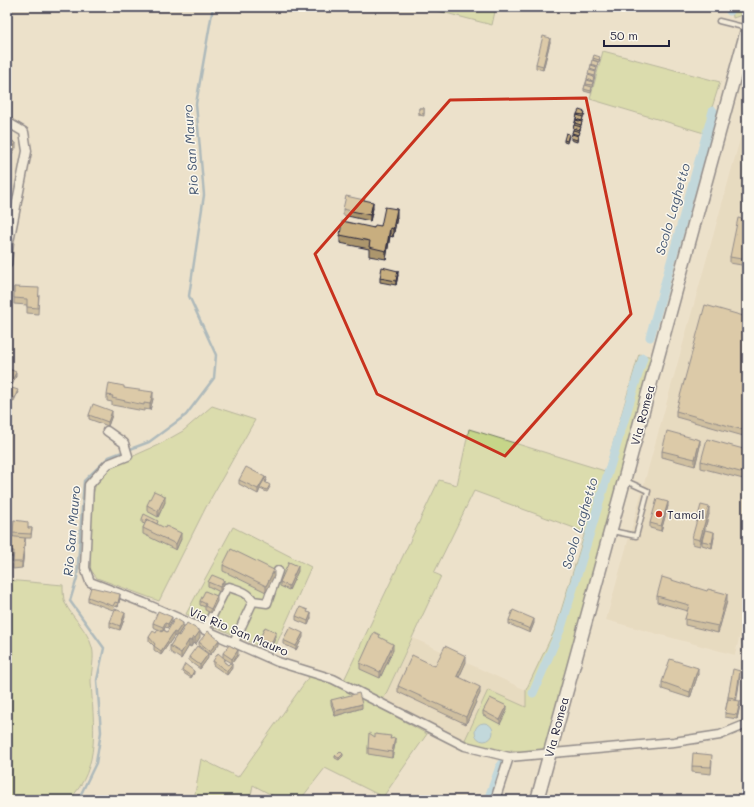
<svg xmlns="http://www.w3.org/2000/svg" width="754" height="807" font-family="Mali,sans-serif">
<style>
.built{fill:#e1d2b4}
.green{fill:#c6d589;stroke:#747c62}
.water{fill:#8fcdf0;stroke:#6389a8}
.lines{fill:none;stroke-linecap:round;stroke-linejoin:round}
.stream{stroke:#6389a8;stroke-width:2.5}
.canal{stroke:#8fcdf0;stroke-width:9}
.lane-casing{stroke:#22223b;stroke-width:7}
.street-casing{stroke:#22223b;stroke-width:11}
.secondary-casing{stroke:#22223b;stroke-width:15}
.lane{stroke:#fbf7ec;stroke-width:4}
.street{stroke:#fbf7ec;stroke-width:8}
.secondary{stroke:#fbf7ec;stroke-width:12}
.wall{fill:#ac966d;stroke:#22223b}
.shaded-wall{fill:#8c7a59;stroke:#22223b}
.building{fill:#c8ae7f;stroke:#22223b}
.marked{fill:none;stroke:#c8321e;stroke-width:3;stroke-linejoin:round}
.poi-dot{fill:#c8321e;stroke:#fbf7ec;stroke-width:1.5}
.labels{text-anchor:middle;dominant-baseline:central;stroke-width:3;stroke-linejoin:round;paint-order:stroke}
.street-label{font-size:12px;fill:#22223b;stroke:#fbf7ec}
.poi-label{font-size:12px;fill:#22223b;stroke:#fbf7ec;text-anchor:start}
.water-label{font-size:13px;font-style:italic;fill:#435571;stroke:#fbf7ec}
</style>
<rect width="100%" height="100%" fill="#ece1cb"/>
<filter id="ink" filterUnits="userSpaceOnUse"><feTurbulence type="fractalNoise" baseFrequency=".025" numOctaves="2"/><feDisplacementMap in="SourceGraphic" scale="8" xChannelSelector="R" yChannelSelector="G"/><feConvolveMatrix kernelMatrix="1 2 1 2 8 2 1 2 1" color-interpolation-filters="sRGB"/></filter>
<g filter="url(#ink)">
<path class="built" d="M747,114V605L735,655L606,620Z
M413,638L526,690V707L464,742L383,700Z"/>
<path class="green" d="M435,7H496L492,25L434,10Z
M732,7H747C746,14 740,16 733,18Z
M603,51L720,82L704,133L590,99Z
M639,354L653,357L547,744L541,751L528,753L511,750L505,752L464,742L488,690L526,707V690L556,627L585,532L474,491L434,573L441,576L383,700L344,680L439,480L457,485L469,429L605,471Z
M212,406L255,420L206,507L159,601L97,578L90,569L91,501L96,484L103,473L118,463L158,445L183,431Z
M233,527L311,567L273,652L186,614Z
M7,580L63,585C63,590 63,598 65,603C73,619 87,629 92,647C95,657 91,671 91,681C93,723 102,767 69,800H7Z
M310,675L337,684L427,734L383,797L325,768L300,800H281L253,785L250,800H194L201,759L238,777Z"/>
<path class="water" d="M475 732a9 9 0 1 1 18 0a9 9 0 1 1-18 0Z"/>
<g class="lines">
<path class="stream" d="M76,800L80,796L96,763L101,732L97,680L104,648L70,601L77,578L84,481L109,457L149,442L186,415L214,378L216,355L189,296L204,195L196,104L213,7"/>
<path class="canal" d="M730,7V11
M650,337L713,111
M533,693L561,628L643,358
M488,800L501,764"/>
<defs>
<path id="lane" d="M719,21L747,28
M737,71L747,74
M612,531L636,536L648,491L626,481"/>
<path id="street" d="M7,122L24,132L27,151L9,242L7,264
M107,431L124,443L128,456L108,464L89,485L85,568L90,582L144,603L278,662L333,679L465,746L509,757L674,742L720,735L747,724
M205,630L226,588L229,587C238,590 248,592 253,601
M234,642L253,601L267,603L278,571
M495,800L509,757"/>
<path id="secondary" d="M537,800L747,30"/>
</defs>
<use href="#lane" class="lane-casing"/>
<use href="#street" class="street-casing"/>
<use href="#secondary" class="secondary-casing"/>
<use href="#lane" class="lane"/>
<use href="#street" class="street"/>
<use href="#secondary" class="secondary"/>
</g>
<path class="wall" d="M550,42L543,70L536,68V64Z
M593,58L600,59L599,62L593,60Z
M591,64H598L592,88L590,87L592,90L591,93L584,91V89L591,66Z
M419,108H424V116L419,115Z
M577,114H585L583,117L577,142L571,140V138Z
M569,136L567,143L564,142V140Z
M747,190V211H746V206H744V200Z
M373,208L370,221L343,215V209Z
M397,217L393,237L390,236L386,259L369,256V249L340,243V235L381,226Z
M747,220V266L730,263V257Z
M398,275L396,285L380,282V278Z
M14,287L39,295L38,314L27,313V305L14,304Z
M747,317V437L676,417V411Z
M7,368L16,376L12,385L7,384Z
M7,384L9,387L18,392L14,401L7,398Z
M124,388L153,399L150,410L144,409V411L112,405V402L107,401V395Z
M89,415H112L108,426L89,419Z
M700,446L695,466L662,457V451Z
M747,450V480L701,468V461Z
M265,479L267,480L266,483L270,487L267,492L260,489L258,494L239,484V480Z
M165,502L158,517L147,511V505Z
M668,506L661,531L650,528V523Z
M709,514L700,546L692,544V538Z
M142,519L158,525L181,539L176,550L143,534V528L145,524L142,523Z
M14,520L28,528H32L31,538H25V544L22,568L13,569V557H7V536L13,537Z
M714,537L712,548L702,545V541Z
M223,565L274,576L266,592L223,571Z
M298,571L289,590L280,586V582Z
M208,582L224,584L220,592L208,586Z
M657,596L727,601L718,633L685,625V619L688,611L657,602Z
M88,597L120,598L118,607L115,606L113,610L88,601Z
M200,601H217L211,613L205,610V607L200,605Z
M308,612L311,618L308,625L296,620V616Z
M125,617L120,630L110,627V622Z
M509,620L534,623L530,633L509,624Z
M172,621L168,628L165,627L164,630L167,632L183,627L178,635L179,636L200,637L195,645L193,643L191,647L189,646L181,659L170,652V646L176,637L174,636L161,655L154,650V646L149,641V637L156,633L162,632V631L153,627V623Z
M276,636L271,648L259,644V640Z
M303,637L296,650L283,644V640Z
M380,638L393,650L380,678L360,669V663Z
M199,642L219,644L210,655L199,646Z
M223,653L238,655L232,663L225,659V663L232,668L227,675L213,665V661L223,657Z
M189,657L208,658L200,669L189,661Z
M466,662L459,677L480,693L466,724L398,692V686L435,666Z
M182,670L194,673L191,678L182,672Z
M698,674L690,698L662,689V682Z
M740,677L736,700L740,705L737,719L725,717V713L728,697Z
M331,700L362,708L335,716L331,704Z
M507,710L500,724L483,715V711Z
M375,737L391,739L395,744L392,758L368,754V748Z
M335,756H343L339,760L335,758Z
M712,761L711,774L692,772V766Z"/>
<path class="shaded-wall" d="M550,38V42L543,70V66Z
M16,143V148L8,159V155Z
M373,202V208L370,221V215Z
M397,209V217L393,237V229Z
M390,228V236L386,259V251Z
M398,271V275L396,285V281Z
M16,372V376L12,385V381Z
M153,392V399L150,410V404Z
M112,411V415L108,426V422Z
M700,440V446L695,466V459Z
M265,477V481L260,487V489L258,494V489Z
M165,496V502L158,517V511Z
M668,502V506L661,531V526Z
M709,507V514L700,546V540Z
M714,532V537L712,548V543Z
M181,533V539L176,550V544Z
M25,538V544L22,568V562Z
M298,566V571L289,590V586Z
M274,570V576L266,592V586Z
M224,580V584L220,592V587Z
M120,594V598L118,607V603Z
M727,594V601L718,633V626Z
M217,596V601L211,613V609Z
M125,613V617L120,630V626Z
M311,613V618L308,625V621Z
M172,617V621L168,628V624Z
M534,619V623L530,633V629Z
M165,623V627L163,632V627Z
M183,623V627L176,638V633Z
M200,631V637L195,645V638Z
M174,632V636L161,655V651Z
M276,632V636L271,648V644Z
M303,633V637L296,650V646Z
M193,637V643L191,647V641Z
M189,640V646L181,659V653Z
M219,640V644L210,655V651Z
M393,644V650L380,678V672Z
M238,650V655L232,663V659Z
M208,654V658L200,669V665Z
M466,656V662L457,682V676Z
M232,664V668L227,675V671Z
M698,668V674L690,698V692Z
M194,671V673L191,678V676Z
M740,671V677L736,704V698Z
M480,687V693L466,724V717Z
M740,701V705L737,719V715Z
M362,704V708L335,716V711Z
M507,706V710L500,724V720Z
M395,738V744L392,758V752Z
M343,754V756L339,760V758Z"/>
<path class="building" d="M543,36L550,38L543,66L536,64Z
M594,55L600,57L599,60L593,58Z
M592,60L598,62L597,66L591,64Z
M591,65L597,67L596,71L590,69Z
M589,70L596,72L595,76L588,74Z
M588,75L594,77L593,81L587,79Z
M587,80L593,82L592,85L586,84Z
M585,85L592,87L591,91L584,89Z
M419,108H424V114L419,113Z
M579,110L585,112L584,115L577,114Z
M577,115L583,117L582,121L576,119Z
M576,120L582,122L581,125L575,123Z
M574,125L581,127L580,130L573,128Z
M573,130L580,132L579,135L572,133Z
M566,133L569,134L567,141L564,140Z
M572,134L578,136L577,140L571,138Z
M7,138L16,143L8,155H7Z
M747,190V200H744Z
M346,196L373,202L370,215L343,209Z
M385,207L397,209L393,229L390,228L386,251L369,247L370,241L340,235L342,221L374,228L375,225L381,226Z
M738,218L747,220V243L746,247H747V260L730,257Z
M382,267L398,271L396,281L380,278Z
M14,287L39,288L38,308L27,307V299L14,298Z
M705,305L747,317V431L676,411Z
M7,368L16,372L12,381L7,379Z
M109,383L124,386V388L153,392L150,404L144,403V405L112,398L113,396L107,395Z
M7,384L9,385L7,392Z
M9,387L18,390L14,399L7,396V394Z
M93,404L112,411L108,422L89,415Z
M667,431L700,440L695,459L662,451Z
M707,439L747,450V474L701,461Z
M246,467L265,477L258,489L239,480Z
M266,477L267,478L265,482L270,485L267,490L260,487Z
M154,491L165,496L158,511L147,505Z
M657,499L668,502L661,526L650,523Z
M701,505L709,507L700,540L692,538Z
M144,514L158,521L157,524L147,519L146,521L142,519Z
M147,519L165,528L166,526L181,533L176,544L143,528Z
M14,520L28,522V528H32L31,534L13,533Z
M705,530L714,532L712,543L702,541Z
M7,536L25,538L22,562H13L14,551H7Z
M231,549L274,570L266,586L223,565Z
M289,562L298,566L289,586L280,582Z
M212,575L224,580L220,587L208,582Z
M662,577L707,591L708,589L727,594L718,626L685,619L689,605L657,596Z
M91,587L120,594L118,603L115,602L113,606L88,597Z
M205,591L217,596L211,609L205,606L206,604L200,601Z
M300,607L308,610L307,612L311,613L308,621L296,616Z
M115,609L125,613L120,626L110,622Z
M513,610L534,619L530,629L509,620Z
M158,611L172,617L168,624L165,623L163,627L153,623Z
M175,618L183,623L176,633L174,632L161,651L154,646L155,644L149,637L153,631L156,633L158,629L162,632L163,630L167,632Z
M187,623L200,631L195,638L193,637L191,641L189,640L181,653L170,646L177,635L179,636Z
M265,627L276,632L271,644L259,640Z
M290,627L303,633L296,646L283,640Z
M208,631L219,640L210,651L199,642Z
M374,632L380,635L379,637L393,644L380,672L360,663Z
M229,645L238,650L232,659L223,653Z
M197,646L208,654L200,665L189,657Z
M445,646L466,656L457,676L480,687L466,717L398,686L412,655L435,666Z
M218,653L225,659L224,662L228,665L230,663L232,664L227,671L213,661Z
M670,659L698,668L690,692L662,682Z
M185,664L194,671L191,676L182,670Z
M733,669L740,671L736,698L728,697Z
M359,693L362,704L335,711L331,700Z
M490,698L507,706L500,720L483,711Z
M728,699L740,701L737,715L725,713Z
M369,733L375,737V734L391,736L390,739L395,738L392,752L368,748Z
M340,751L343,754L339,758L335,756Z
M693,753L712,755L711,767L692,766Z"/>
</g>
<path d="M0 0H754V807H0ZM586,98L631,314L505,456L377,394L315,254L450,100Z" fill="#ece1cb" fill-opacity=".55" fill-rule="evenodd"/>
<path class="marked" d="M586,98L631,314L505,456L377,394L315,254L450,100Z"/>
<circle class="poi-dot" cx="659" cy="514" r="4"/>
<g class="labels">
<g class="street-label">
<text transform="translate(642 415) rotate(-75)">Via Romea</text>
<text transform="translate(239 631) rotate(23)">Via Rio San Mauro</text>
<text transform="translate(556 727) rotate(-75)">Via Romea</text>
</g>
<g class="poi-label">
<text x="667" y="514">Tamoil</text>
</g>
<g class="water-label">
<text transform="translate(190 150) rotate(-94)">Rio San Mauro</text>
<text transform="translate(672 209) rotate(-74)">Scolo Laghetto</text>
<text transform="translate(579 523) rotate(-73)">Scolo Laghetto</text>
<text transform="translate(71 531) rotate(-85)">Rio San Mauro</text>
</g>
</g>
<rect width="754" height="807" fill="none" stroke="#fbf7ec" stroke-width="24"/>
<rect x="12" y="12" width="730" height="783" fill="none" stroke="#22223b" stroke-width="1.5" filter="url(#ink)"/>
<path d="M604 40v6h65v-6" fill="none" stroke="#22223b" stroke-width="2"/>
<text x="610" y="40" font-size="12" fill="#22223b" stroke="#fbf7ec" stroke-width="3" paint-order="stroke">50 m</text>
</svg>
